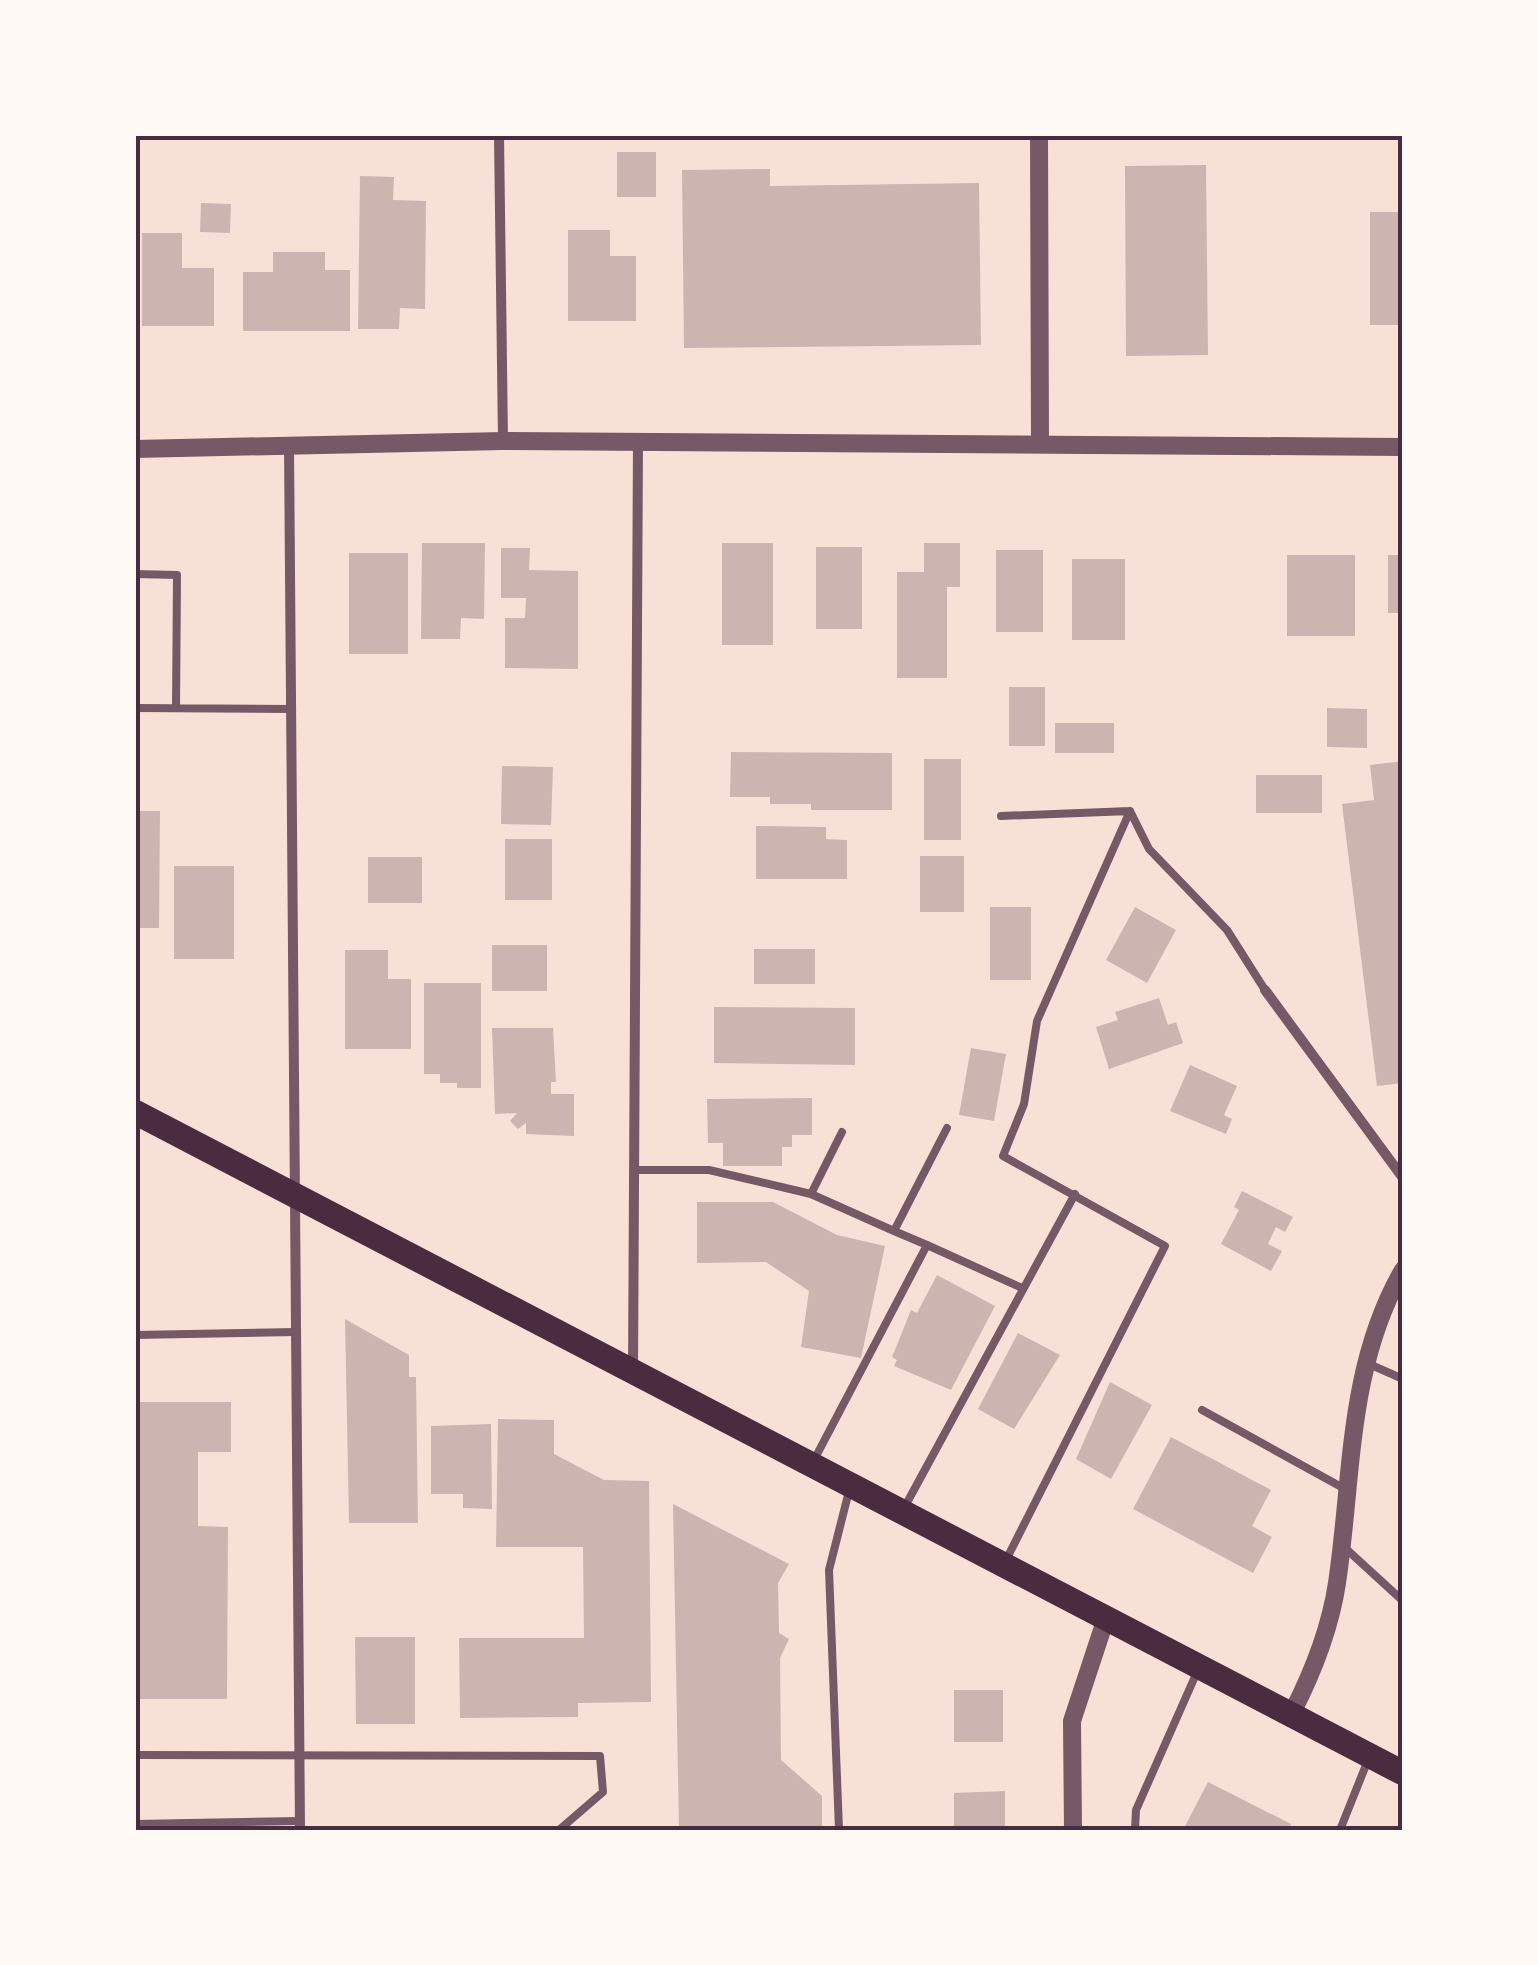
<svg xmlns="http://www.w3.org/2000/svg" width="1538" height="1965" font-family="Signika,sans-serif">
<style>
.building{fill:#ccb4b1}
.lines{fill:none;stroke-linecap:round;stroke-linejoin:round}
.service{stroke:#755966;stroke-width:8}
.minor{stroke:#755966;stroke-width:10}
.tertiary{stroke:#755966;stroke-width:18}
.primary{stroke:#4a2c40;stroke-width:25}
.neatline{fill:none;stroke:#4a2c40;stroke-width:4}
</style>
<rect width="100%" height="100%" fill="#f7e1d7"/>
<path class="building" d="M617,152H656V197H617Z
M1206,165L1208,355L1126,356L1125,166Z
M770,169V186L979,183L981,345L684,348L682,170Z
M360,176L394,177L393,200L426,201L425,309L400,308L399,329H358Z
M201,203L231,204L230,233L200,232Z
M1370,212H1403V325H1370Z
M568,230H610V256H636V321H568Z
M142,233H182V268H214V326H142Z
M273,252H325V270H350V331H243V272H273Z
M422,543H485L484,619L461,618L460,639H421Z
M722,543H773V645H722Z
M924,543H960V587H947V678H897V572H924Z
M816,547H862V629H816Z
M501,548H530L529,570L578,571V669L505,668V618H525L526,598H501Z
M996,550H1043V632H996Z
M349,553H408V654H349Z
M1287,555H1355V636H1287Z
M1388,555H1403V613H1388Z
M1072,559H1125V640H1072Z
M1009,687H1045V746H1009Z
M1327,708L1367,709V748L1327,747Z
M1055,723H1114V753H1055Z
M731,752L892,753V810H811V804H770V797H730Z
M924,759H961V840H924Z
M1403,761V1083L1377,1086L1342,804L1374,800L1370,765Z
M502,766L553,767L551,825L501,824Z
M1256,775H1322V813H1256Z
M135,811H160L159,928H135Z
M756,826L826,827V839L847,840V879H756Z
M505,839H552V900H505Z
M920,856H964V912H920Z
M368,857H422V903H368Z
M174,866H234V959H174Z
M990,907H1031V980H990Z
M1135,907L1176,930L1147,983L1106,960Z
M492,945H547V991H492Z
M754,949H815V984H754Z
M345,950H388V979H411V1049H345Z
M424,983H481V1088H457V1083H440V1074H424Z
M1159,998L1168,1025L1176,1022L1183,1043L1109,1069L1096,1027L1118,1020L1115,1012Z
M714,1007L855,1008V1065L714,1063Z
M492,1028H553L556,1082H551V1094H574V1136L526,1134V1123L518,1129L510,1121L517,1113L495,1114Z
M971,1048L1006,1054L994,1121L959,1115Z
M1190,1065L1237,1086L1224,1115L1232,1119L1226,1134L1170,1111Z
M812,1098V1135H792V1147H782V1166H723V1143H708L707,1099Z
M1242,1191L1293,1217L1285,1232L1276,1227L1268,1244L1282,1251L1271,1271L1221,1244L1239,1210L1234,1207Z
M697,1202H773L837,1235L885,1246L861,1358L801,1347L809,1291L766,1262L697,1263Z
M937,1275L995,1306L951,1390L894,1366L897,1360L892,1357L911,1310L917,1313Z
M345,1319L409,1355V1377H416L418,1523H349Z
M1018,1333L1060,1355L1014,1429L978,1409Z
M1110,1382L1152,1405L1111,1479L1076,1459Z
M135,1402H231V1452H198V1526L228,1527L227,1699H135Z
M498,1419L554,1420V1454L604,1480L649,1481L651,1702L578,1703V1717L460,1718L459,1638H584L583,1547H496Z
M491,1424L492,1509L463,1508V1494H431V1426Z
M1171,1437L1271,1490L1252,1526L1272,1537L1253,1573L1133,1509Z
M673,1504L789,1564L778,1583L779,1633L789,1639L780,1658L781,1760L822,1796V1830H679Z
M355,1637H415V1724H356Z
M954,1690H1003V1742H954Z
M1208,1782L1291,1824L1288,1830H1183Z
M1005,1791V1830H954V1793Z"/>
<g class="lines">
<path class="service" d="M135,574L177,575L176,708
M135,708L292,709
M1001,816L1130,811L1149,849L1227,930L1265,990
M634,1170H709L811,1194L842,1132
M811,1194L894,1231
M927,1245L1022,1288
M135,1335L296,1332
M1369,1364L1403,1379
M1202,1410L1345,1489
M813,1462L927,1245L894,1231L947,1128
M903,1510L1075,1194
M1344,1547L1403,1601
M1005,1562L1165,1246L1003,1156L1024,1104L1037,1021L1130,811
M135,1755L600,1756L603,1792L559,1830
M135,1824L300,1821
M839,1830L829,1570L849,1491
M1135,1830L1136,1810L1197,1672
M1340,1830L1368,1760"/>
<path class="minor" d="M499,135L503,441
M289,447L300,1830
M1265,990L1403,1178
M633,1371L638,443"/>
<path class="tertiary" d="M1039,135L1040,444
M135,449L503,441L1403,447
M1292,1713C1313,1672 1330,1630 1337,1583C1353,1476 1347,1367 1403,1270
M1073,1830L1072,1721L1106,1618"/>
<path class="primary" d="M135,1112L1403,1773"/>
</g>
<rect width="1538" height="1965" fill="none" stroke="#fffaf5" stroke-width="275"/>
<rect x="138" y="138" width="1262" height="1690" class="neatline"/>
</svg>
